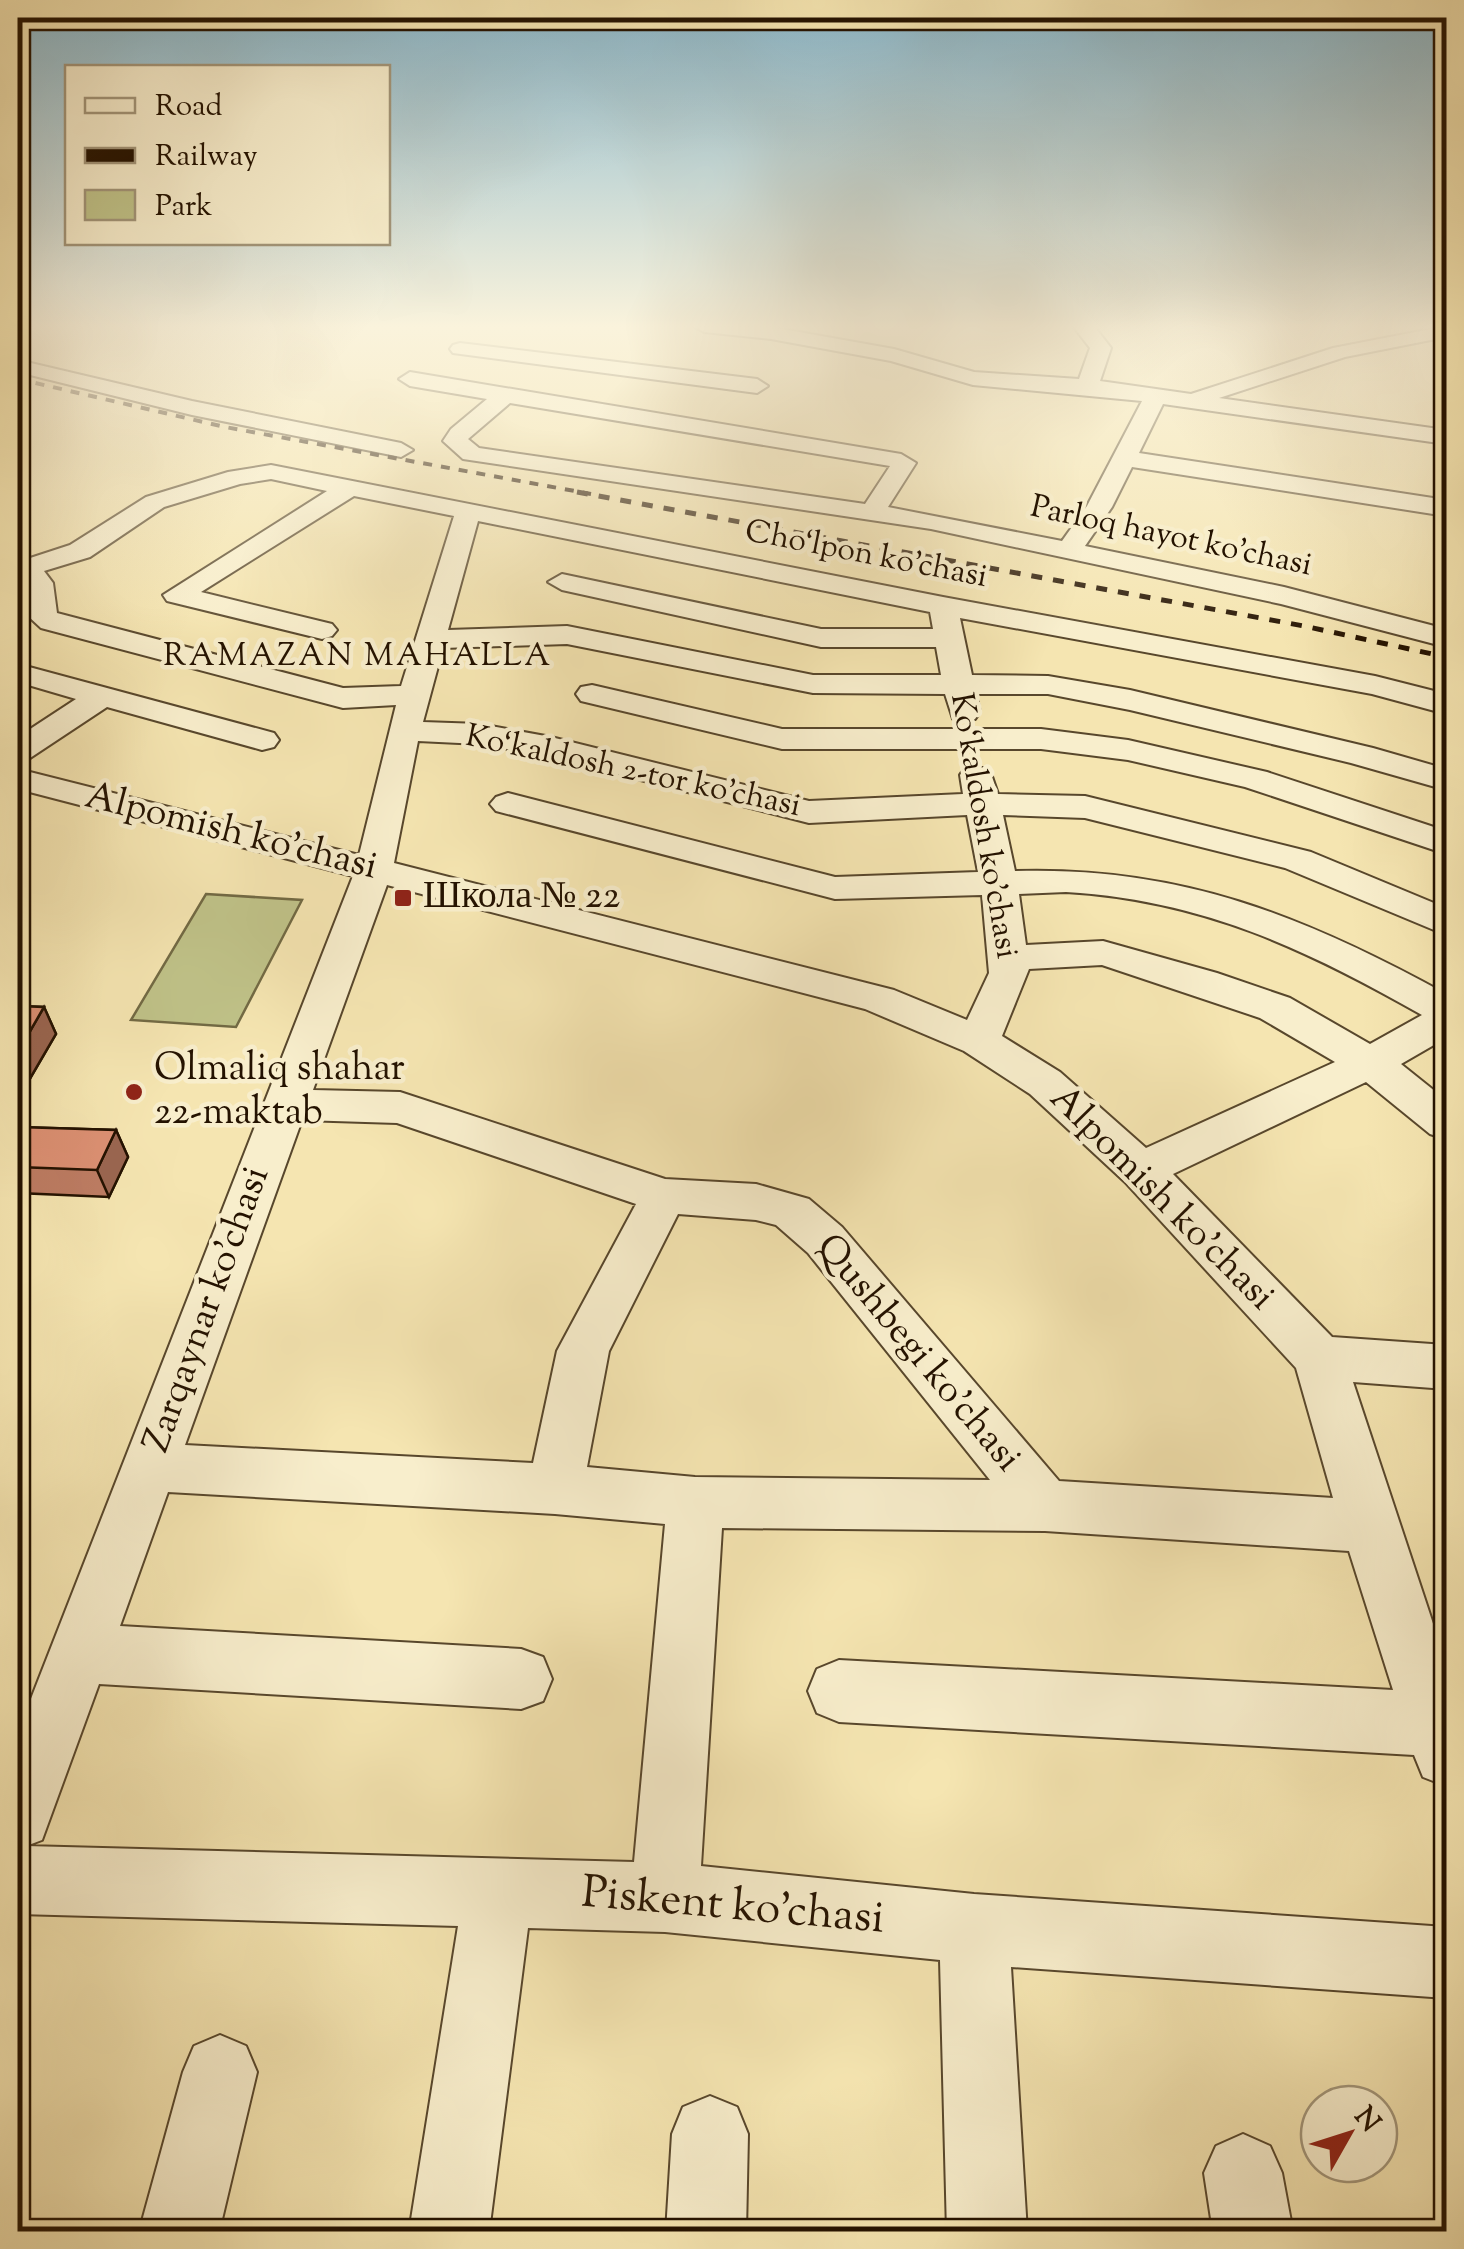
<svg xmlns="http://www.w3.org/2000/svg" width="1464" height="2249" font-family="'Sorts Mill Goudy',serif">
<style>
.green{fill:#c0c389;stroke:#726a44;stroke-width:2.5}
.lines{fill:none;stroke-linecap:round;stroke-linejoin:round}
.minor-casing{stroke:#58472c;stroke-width:4}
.minor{fill:#f8eecc;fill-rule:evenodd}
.rail-far1{stroke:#241200;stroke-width:4;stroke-dasharray:9 9;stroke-linecap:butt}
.rail{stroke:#241200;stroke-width:5;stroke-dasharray:11 11;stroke-linecap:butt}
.wall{fill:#bd7c63;stroke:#241200;stroke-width:2.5}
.shaded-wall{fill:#9a6550;stroke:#241200;stroke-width:2.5}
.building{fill:#dc9073;stroke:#241200;stroke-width:2.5}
.poi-dot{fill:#8f2418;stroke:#f8eecc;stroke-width:4}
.labels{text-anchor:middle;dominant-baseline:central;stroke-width:9;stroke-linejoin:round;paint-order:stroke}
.far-street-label{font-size:32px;fill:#241200;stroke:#f8eecc}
.far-neighbourhood-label{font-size:32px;letter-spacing:2.5px;fill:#241200;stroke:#f8eecc}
.street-label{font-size:38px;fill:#241200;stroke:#f8eecc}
.poi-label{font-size:38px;fill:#241200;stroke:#f8eecc;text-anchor:start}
.near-street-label{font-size:45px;fill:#241200;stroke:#f8eecc}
</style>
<rect width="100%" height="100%" fill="#f5e5b1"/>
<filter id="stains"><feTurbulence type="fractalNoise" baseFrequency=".002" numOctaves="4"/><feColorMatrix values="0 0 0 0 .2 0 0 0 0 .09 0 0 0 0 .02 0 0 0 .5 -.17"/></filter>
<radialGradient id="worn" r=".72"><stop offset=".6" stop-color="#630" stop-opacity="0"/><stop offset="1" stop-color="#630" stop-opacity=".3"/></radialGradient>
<path class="green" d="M206,894L302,900L236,1027L131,1020Z"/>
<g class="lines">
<defs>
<path id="minor" d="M694,326L771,327L894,349L974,372L1079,379L1090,348L1073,326H1094L1111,348L1100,381L1191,394L1333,348L1446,326V337L1345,357L1219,398L1446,430V444L1163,404L1139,453L1446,500V516L1132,467L1112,507L1085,546L1284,587L1446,629V647L1281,604L931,529L463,459L443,441L451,429L487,399L410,386L399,379L410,372L901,454L916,463L888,507L1062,541L1087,506L1142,401L973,385L891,361L771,339L704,332ZM510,403L890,466L865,504L479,448L468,439Z
M460,343L757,379L768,386L757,393L453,353L450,349L453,345Z
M18,360L192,401L401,443L413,450L401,457L192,415L18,372Z
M271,465L943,597L1375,676L1446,694V714L1372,694L960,618L972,675L1048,676L1130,690L1373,748L1446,769V790L1351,763L1130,710L1048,694H976L980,712L975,719H953L945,694L813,693L567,644L443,648L423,722L480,724L551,737L809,801L963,794L960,775L965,768H989L998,794L1085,796L1311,852L1446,908V935L1285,868L1085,818L1003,815L1015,871C1180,866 1304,916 1446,994V1038L1401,1064L1446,1100V1139L1430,1134L1366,1082L1173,1174L1332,1337L1446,1345V1389L1353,1382L1446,1663V1786L1423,1777L1414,1755L839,1722L817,1713L808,1691L817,1669L839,1660L1393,1690L1349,1551L1045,1531L722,1528L701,1866L974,1894L1446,1927V1998L1011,1967L1027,2232H947L940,1960L665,1932L528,1928L489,2232H409L458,1926L18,1914V1732L353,876L18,789V769L359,855L396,705L343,708L41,628L28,616L25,584L18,579V562L70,545L146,497L228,472ZM271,479L327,491L163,595L167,601L322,639L332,636L337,630L332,624L201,592L354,496L454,516L401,686L343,688L57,613L53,583L44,571L90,557L164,507L240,484ZM478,521L930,612L933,629H821L562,574L548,582L562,590L821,647H936L941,675H813L567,626L448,630ZM418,741L480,744L550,757L809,823L967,815L978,872L835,877L508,793L496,797L490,804L496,811L835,899L982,895L989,973L967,1020L894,990L394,863ZM387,885L865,1009L964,1051L1030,1094L1125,1182L1296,1368L1333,1498L1059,1481L842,1227L809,1199L756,1184L665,1179L400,1092L313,1090ZM1066,892C1202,900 1306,949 1422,1015L1370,1044L1290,998L1217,973L1103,941L1026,945L1019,894ZM1102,965L1260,1018L1335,1062L1146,1148L1060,1072L1002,1036L1029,969ZM302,1120L397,1123L636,1204L557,1351L533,1463L185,1445ZM678,1214L756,1220L776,1225L808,1253L990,1480L695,1477L587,1467L609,1351ZM168,1492L555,1514L665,1524L634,1862L26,1846L42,1840L99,1684L521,1709L543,1701L552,1679L543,1657L521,1649L120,1626Z
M18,664L274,733L279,740L274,747L262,750L107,707L30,758L18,761V737L76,699L18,682Z
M592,685L782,729H1041L1128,740L1267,772L1446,831V854L1245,787L1128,760L1041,749H782L581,701L576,694L581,687Z
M220,2035L246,2046L257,2072L219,2232H139L183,2072L194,2046Z
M710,2096L737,2107L748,2134L746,2232H666L672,2134L683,2107Z
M1243,2134L1270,2146L1282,2173L1293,2232H1213L1204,2173L1216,2146Z"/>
</defs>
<use href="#minor" class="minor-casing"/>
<use href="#minor" class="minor"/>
<path class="rail-far1" d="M18,379L225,427L591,494"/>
<path class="rail" d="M577,492L1304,626L1446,657"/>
</g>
<path class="wall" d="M18,1006L44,1007L56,1034L28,1082H18Z
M18,1127L116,1130L128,1157L109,1197L18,1193Z"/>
<path class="shaded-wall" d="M44,1007L56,1034L28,1082L18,1060V1052Z
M116,1130L128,1157L109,1197L97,1170Z"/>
<path class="building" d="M18,1006L44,1007L18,1052Z
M18,1127L116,1130L97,1170L18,1167Z"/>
<linearGradient id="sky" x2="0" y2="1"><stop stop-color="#8ab9ce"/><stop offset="0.51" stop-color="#faf3dc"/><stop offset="1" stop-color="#faf3dc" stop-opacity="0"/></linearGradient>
<rect width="1464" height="641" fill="url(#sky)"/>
<g class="poi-dot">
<rect x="393" y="888" width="20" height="20" rx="5"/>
<circle cx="134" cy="1092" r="10"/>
</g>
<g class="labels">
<g class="far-street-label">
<text transform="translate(1171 537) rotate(12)">Parloq hayot ko'chasi</text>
<text transform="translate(866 555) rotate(11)">Cho‘lpon ko'chasi</text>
<text transform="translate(633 772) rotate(12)">Ko‘kaldosh 2-tor ko'chasi</text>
<text transform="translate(983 826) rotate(80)">Ko‘kaldosh ko'chasi</text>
</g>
<g class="far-neighbourhood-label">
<text x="358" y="657">RAMAZAN MAHALLA</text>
</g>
<g class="street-label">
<text transform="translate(231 833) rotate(14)">Alpomish ko'chasi</text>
<text transform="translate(1161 1199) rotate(45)">Alpomish ko'chasi</text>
<text transform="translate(208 1310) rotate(-70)">Zarqaynar ko'chasi</text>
<text transform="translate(917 1354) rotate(50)">Qushbegi ko'chasi</text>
</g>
<g class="poi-label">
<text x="423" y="898">Школа № 22</text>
<text x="154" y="1070">Olmaliq shahar<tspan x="154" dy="44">22-maktab</tspan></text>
</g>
<g class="near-street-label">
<text transform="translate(733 1908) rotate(5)">Piskent ko'chasi</text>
</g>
</g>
<rect width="1464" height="2249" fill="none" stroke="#f5e5b1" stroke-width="60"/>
<rect x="20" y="20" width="1424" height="2209" fill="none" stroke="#241200" stroke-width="5"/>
<rect x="30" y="30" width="1404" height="2189" fill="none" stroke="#241200" stroke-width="2.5"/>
<rect x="65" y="65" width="325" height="180" fill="#f8eecc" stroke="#a3967a" stroke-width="2.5"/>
<rect x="85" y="98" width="50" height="15" fill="#f8eecc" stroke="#a3967a" stroke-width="2.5"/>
<text x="155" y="115" font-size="30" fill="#241200">Road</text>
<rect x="85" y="148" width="50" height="15" fill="#241200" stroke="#a3967a" stroke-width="2.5"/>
<text x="155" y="165" font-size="30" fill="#241200">Railway</text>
<rect x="85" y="190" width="50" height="30" fill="#c0c389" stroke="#a3967a" stroke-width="2.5"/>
<text x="155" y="215" font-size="30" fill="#241200">Park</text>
<g transform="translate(1349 2134) rotate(51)"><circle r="48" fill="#f8eecc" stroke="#a3967a" stroke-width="2.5"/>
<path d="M0-8L18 38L0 25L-18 38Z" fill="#8f2418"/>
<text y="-15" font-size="28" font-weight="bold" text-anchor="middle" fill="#241200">N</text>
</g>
<rect width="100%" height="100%" filter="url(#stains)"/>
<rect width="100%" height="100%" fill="url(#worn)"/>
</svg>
